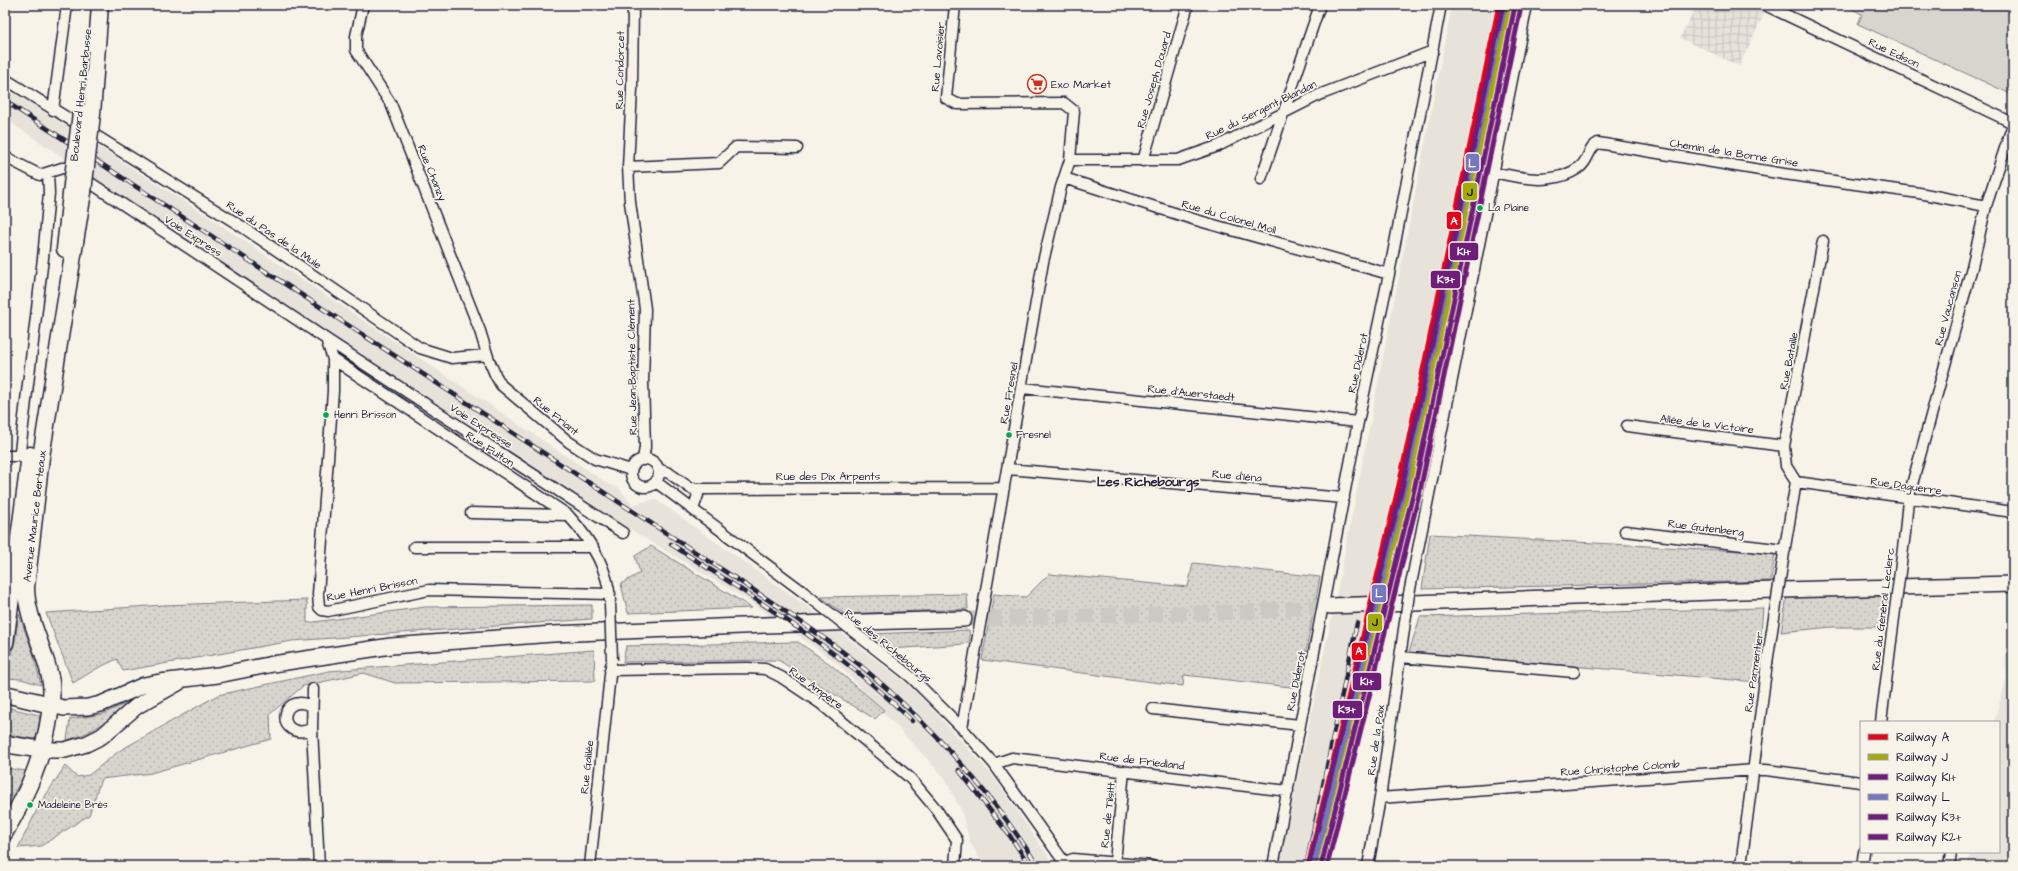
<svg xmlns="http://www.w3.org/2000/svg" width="2018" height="871" font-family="'Architects Daughter',sans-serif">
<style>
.built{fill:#e7e3db}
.industrial{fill:url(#industrial-grid)}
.grass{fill:url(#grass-dots);stroke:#7d7c85}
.pitch{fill:#d8d5cf;stroke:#7d7c85}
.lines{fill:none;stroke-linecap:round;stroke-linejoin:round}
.secondary-tunnel{stroke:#ccc9c5;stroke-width:15;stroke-dasharray:15 8;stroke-linecap:butt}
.street-casing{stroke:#22223b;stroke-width:13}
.secondary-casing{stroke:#22223b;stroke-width:18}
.primary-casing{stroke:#22223b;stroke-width:19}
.street{stroke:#f7f3e8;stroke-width:10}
.secondary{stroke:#f7f3e8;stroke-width:15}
.primary{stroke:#f7f3e8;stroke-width:16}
.rail-casing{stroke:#22223b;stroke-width:4.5}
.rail{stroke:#f7f3e8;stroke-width:3;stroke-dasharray:9;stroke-linecap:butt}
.street-bridge-casing{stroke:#22223b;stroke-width:13;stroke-linecap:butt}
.primary-bridge-casing{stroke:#22223b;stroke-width:19;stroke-linecap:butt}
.street-bridge{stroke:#f7f3e8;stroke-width:10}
.primary-bridge{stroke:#f7f3e8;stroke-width:16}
.rail-1-casing{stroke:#f7f3e8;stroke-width:8}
.rail-2-casing{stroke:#f7f3e8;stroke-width:8}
.rail-3-casing{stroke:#f7f3e8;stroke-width:8}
.rail-4-casing{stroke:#f7f3e8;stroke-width:8}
.rail-5-casing{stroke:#f7f3e8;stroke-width:8}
.rail-6-casing{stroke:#f7f3e8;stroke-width:8}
.rail-1{stroke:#e3051c;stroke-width:5}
.rail-2{stroke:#a5aa0c;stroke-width:5}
.rail-3{stroke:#6e1e78;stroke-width:5}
.rail-4{stroke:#7577c0;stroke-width:5}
.rail-5{stroke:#6e1e78;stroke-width:5}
.rail-6{stroke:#6e1e78;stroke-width:5}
.bus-dot{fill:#00a651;stroke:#f7f3e8;stroke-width:1.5}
.labels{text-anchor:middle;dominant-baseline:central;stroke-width:3.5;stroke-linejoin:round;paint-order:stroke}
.bus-label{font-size:10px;fill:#22223b;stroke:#f7f3e8;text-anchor:start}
.street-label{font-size:11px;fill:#22223b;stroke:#f7f3e8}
.poi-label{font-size:11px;fill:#22223b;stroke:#f7f3e8;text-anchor:start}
.quarter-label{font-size:13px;font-weight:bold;fill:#22223b;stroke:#f7f3e8}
.line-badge{stroke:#f7f3e8;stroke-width:1.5}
.badge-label{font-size:11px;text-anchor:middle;font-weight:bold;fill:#fff}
.pale-badge-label{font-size:11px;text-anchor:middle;font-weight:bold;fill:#111}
</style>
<defs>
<pattern id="industrial-grid" width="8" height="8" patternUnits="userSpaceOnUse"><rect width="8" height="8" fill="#e7e3db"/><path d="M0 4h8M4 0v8" fill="none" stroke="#c6c2bd"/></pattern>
<pattern id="grass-dots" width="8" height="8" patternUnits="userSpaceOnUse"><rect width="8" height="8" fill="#d8d5cf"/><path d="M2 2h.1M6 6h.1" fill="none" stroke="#b9b7b3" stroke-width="1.8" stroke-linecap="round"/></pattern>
</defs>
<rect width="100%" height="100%" fill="#f7f3e8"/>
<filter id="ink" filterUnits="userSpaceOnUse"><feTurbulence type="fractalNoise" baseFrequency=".025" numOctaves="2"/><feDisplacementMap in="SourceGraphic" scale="8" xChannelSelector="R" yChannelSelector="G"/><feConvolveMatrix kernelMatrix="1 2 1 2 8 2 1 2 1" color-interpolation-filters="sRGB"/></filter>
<g filter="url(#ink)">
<path class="built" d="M1452,5H1512L1387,596L1327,866H1279L1336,597Z
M5,87L201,212L608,484L619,488L632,505L655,499L805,605L914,689L993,776L1055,866H984L970,842L961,810L944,777L837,663L744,598L628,528L376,365L5,119Z
M2013,648V866H1968L1970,852H1999V722H1994L2007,677L2004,656Z"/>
<path class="industrial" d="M1697,5H1750L1765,12L1739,66L1680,38Z"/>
<path class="grass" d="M1430,534L1775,553L1771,581L1422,589Z
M651,546L752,608L628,613L621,584L640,573L635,556Z
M1193,563L1320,577L1299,688L1184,675L1183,686L982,660L994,594L1026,597L1049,574L1188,587Z
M967,594L968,609L844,614L821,597Z
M1888,596L1882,627H1832L1781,632L1787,597Z
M307,600V623L425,607L592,605V619L292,641L123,671L117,659L96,669L73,683L46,613L164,605Z
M1763,608L1757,682L1409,652L1420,617Z
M19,614L34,656L41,685L21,679L5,678V671L15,642Z
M969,630L970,640L965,644L890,649L870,634Z
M798,642L830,664L884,710L875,719L778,660L623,662L626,646Z
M594,650L595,681L395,683L364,673L303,686L270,714L271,739L151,773L101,779L89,815L41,846L18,848L40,804L65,766L77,777L89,775L119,751L218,695L329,671Z
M142,696C118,712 96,733 67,740L70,719L103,714Z
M5,707L39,715L40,718L37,737L34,739L5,734Z
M5,768L26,771L5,810Z"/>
<path class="pitch" d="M1844,5H2013V95L1858,24L1862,14Z"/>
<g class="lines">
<path class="secondary-tunnel" d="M964,619L1245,612L1330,606"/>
<defs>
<path id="street" d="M363,5L356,36V50L391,104L480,331C486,350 490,368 501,385L569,442L595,459L631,470
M633,5L632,89L628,167L630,202L645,309L643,382L645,447L643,460
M955,5L946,98L957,104L1064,103L1074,111L1070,160L1061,187L1043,262L962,728
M1765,5L2013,123
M5,79L241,226L420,348L452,358L487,355
M53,110L67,5
M5,157L40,175L62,168H68L326,339L333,359V391L318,594L319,607L322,610L328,611L429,590L610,594
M1070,160H1178L1218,146L1319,95L1433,51
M1143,161L1188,5
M628,167L719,163L736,147L797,148
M1493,172C1521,178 1554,186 1580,167C1589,160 1588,148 1598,143L1784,174L1919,193L1986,206
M1064,178L1196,220L1389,274
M1261,179L1320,5
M326,339L623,533
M333,359L568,515C589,538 608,567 610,600
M1022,388L1358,422
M1627,426L1784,446
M20,451L43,258L49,193L48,173
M5,456H27
M631 473a14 14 0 1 1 28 0a14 14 0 1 1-28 0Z
M658,469L669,473L690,488L702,489L1004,488
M1008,469L1344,498
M656,482L802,591
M1796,482L1786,466L1784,446L1823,241
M1796,482L2013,512
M693,509L698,495L694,488
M471,513L568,515
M1625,531L1785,550
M1905,533L1908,499L1972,267L1986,206L2013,124
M414,547H593
M1784,553L1796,482
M1409,594L1527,5
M1400,657L1574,672
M610,670L748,668L765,669L781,677L820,703L910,778L936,809L957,840L955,866
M911,677L962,728L994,764L1067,866
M313,689L312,729L319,866
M1153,709L1300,725
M1881,722L1891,641
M312,729C275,743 278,690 312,706
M994,764L1012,758L1288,791
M1380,798L1754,770H1766L1861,782
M1065,862L1073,859L1152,866
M1115,862L1124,771
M590,866L611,665
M1273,866L1358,422L1389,274L1441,5
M1368,866L1380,798L1406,615
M1741,866L1767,663
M1862,866L1864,852
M1949,866L1951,852"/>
<path id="secondary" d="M1330,606L1741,591L2013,584
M51,705L64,708L88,707L101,704L144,685L160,682L218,675L273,664L391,646L553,634L765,625L964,619
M43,750H65L86,744L102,736L137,706L178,683"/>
<g id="primary">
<path d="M92,114L100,5"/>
<path d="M65,249L72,185"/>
<path d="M5,643L30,455"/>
<path d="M5,694L51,705"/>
<path d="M5,744L43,750"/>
<path id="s1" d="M5,832C27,794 44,757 50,713C51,702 53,689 50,677C44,647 26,617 26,587L41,457L83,192"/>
</g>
</defs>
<use href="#street" class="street-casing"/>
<use href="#secondary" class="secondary-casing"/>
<use href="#primary" class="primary-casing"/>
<use href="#street" class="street"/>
<use href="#secondary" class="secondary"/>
<use href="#primary" class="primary"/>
<defs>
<path id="rail" d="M5,101L764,597C797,619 830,641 861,666C929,723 990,791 1038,866
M671,544C754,599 841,650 912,721
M959,770L1010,836L1030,866
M1306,866L1357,623"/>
</defs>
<use href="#rail" class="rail-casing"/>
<use href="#rail" class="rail"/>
<defs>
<path id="street-bridge" d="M802,591L911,677
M610,604L612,660
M1406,615L1409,594
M1891,641L1905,533
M1767,663L1784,553"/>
<path id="primary-bridge" d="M72,185L81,113
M83,192L92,114"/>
</defs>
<use href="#street-bridge" class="street-bridge-casing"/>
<use href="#primary-bridge" class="primary-bridge-casing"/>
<use href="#street-bridge" class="street-bridge"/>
<use href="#primary-bridge" class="primary-bridge"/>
<defs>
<path id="rail-1" d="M1308,866L1400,480L1499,5"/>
<path id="rail-2" d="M1315,866L1408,489L1509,5"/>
<path id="rail-3" d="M1321,866L1414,490L1515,6"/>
<path id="rail-4" d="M1314,866L1406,481L1505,6"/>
<path id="rail-5" d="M1309,865L1402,488L1503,5"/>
<path id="rail-6" d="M1327,866L1420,491L1521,7"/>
</defs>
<use href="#rail-1" class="rail-1-casing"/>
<use href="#rail-2" class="rail-2-casing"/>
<use href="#rail-3" class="rail-3-casing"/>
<use href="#rail-4" class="rail-4-casing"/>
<use href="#rail-5" class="rail-5-casing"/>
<use href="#rail-6" class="rail-6-casing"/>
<use href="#rail-1" class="rail-1"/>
<use href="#rail-2" class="rail-2"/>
<use href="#rail-3" class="rail-3"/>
<use href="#rail-4" class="rail-4"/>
<use href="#rail-5" class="rail-5"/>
<use href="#rail-6" class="rail-6"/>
</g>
</g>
<defs>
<symbol id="supermarket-ring" viewBox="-11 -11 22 22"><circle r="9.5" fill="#f7f3e8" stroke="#c8321e" stroke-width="1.5"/><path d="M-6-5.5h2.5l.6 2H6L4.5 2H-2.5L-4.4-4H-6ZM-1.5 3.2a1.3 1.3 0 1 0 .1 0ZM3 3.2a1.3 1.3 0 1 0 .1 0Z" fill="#c8321e"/></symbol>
</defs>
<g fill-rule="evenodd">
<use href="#supermarket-ring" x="1026" y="73" width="22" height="22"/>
</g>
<g class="bus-dot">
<circle cx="1480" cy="208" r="3.5"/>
<circle cx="326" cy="415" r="3.5"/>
<circle cx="1009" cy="435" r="3.5"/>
<circle cx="30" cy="805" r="3.5"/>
</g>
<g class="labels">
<g class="bus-label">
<text x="1488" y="208">La Plaine</text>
<text x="334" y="415">Henri Brisson</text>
<text x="1016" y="435">Fresnel</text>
<text x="38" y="805">Madeleine Brès</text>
</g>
<g class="street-label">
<text transform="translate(1894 53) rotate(25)">Rue Edison</text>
<text transform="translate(938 57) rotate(-85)">Rue Lavoisier</text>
<text transform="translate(620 70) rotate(-89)">Rue Condorcet</text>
<text transform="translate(1154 80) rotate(-74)">Rue Joseph Douard</text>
<text transform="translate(81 95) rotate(-84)">Boulevard Henri Barbusse</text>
<text transform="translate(1261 110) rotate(-26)">Rue du Sergent Blandan</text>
<text transform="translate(1734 153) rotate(9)">Chemin de la Borne Grise</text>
<text transform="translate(432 173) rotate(68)">Rue Chanzy</text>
<text transform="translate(1229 217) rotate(16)">Rue du Colonel Moll</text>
<text transform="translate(274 235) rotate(34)">Rue du Pas de la Mule</text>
<text transform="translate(193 236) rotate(33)">Voie Express</text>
<text transform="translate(1948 308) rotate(-75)">Rue Vaucanson</text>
<text transform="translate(1789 361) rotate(-79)">Rue Bataille</text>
<text transform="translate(1358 363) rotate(-78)">Rue Diderot</text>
<text transform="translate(632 367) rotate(-91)">Rue Jean-Baptiste Clément</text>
<text transform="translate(1009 393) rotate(-80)">Rue Fresnel</text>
<text transform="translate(1191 393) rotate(6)">Rue d'Auerstaedt</text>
<text transform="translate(556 416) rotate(39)">Rue Friant</text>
<text transform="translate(1707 424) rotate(7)">Allée de la Victoire</text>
<text transform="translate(481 426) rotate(33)">Voie Expresse</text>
<text transform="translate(490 449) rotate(33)">Rue Fulton</text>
<text x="828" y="476">Rue des Dix Arpents</text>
<text transform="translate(1237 476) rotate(5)">Rue d'Iéna</text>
<text transform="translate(1906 486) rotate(8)">Rue Daguerre</text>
<text stroke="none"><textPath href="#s1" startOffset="329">Avenue Maurice Berteaux</textPath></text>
<text transform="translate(1706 528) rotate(7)">Rue Gutenberg</text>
<text transform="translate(372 589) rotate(-11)">Rue Henri Brisson</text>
<text transform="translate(1883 609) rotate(-83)">Rue du Général Leclerc</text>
<text transform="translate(888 646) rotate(39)">Rue des Richebourgs</text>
<text transform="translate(1754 672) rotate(-82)">Rue Parmentier</text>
<text transform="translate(1296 681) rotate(-79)">Rue Diderot</text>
<text transform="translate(816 688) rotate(36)">Rue Ampère</text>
<text transform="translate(1376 740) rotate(-82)">Rue de la Paix</text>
<text transform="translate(1142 761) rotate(7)">Rue de Friedland</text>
<text transform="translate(587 767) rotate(-84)">Rue Galilée</text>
<text transform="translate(1620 768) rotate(-4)">Rue Christophe Colomb</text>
<text transform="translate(1108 815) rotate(-84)">Rue de Tilsitt</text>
</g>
<g class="poi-label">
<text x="1051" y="84">Exo Market</text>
</g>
<g class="quarter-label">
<text x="1148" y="482">Les Richebourgs</text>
</g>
</g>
<g class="line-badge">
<rect x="1465" y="153" width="15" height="19" rx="4" fill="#7577c0"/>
<rect x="1462" y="182" width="16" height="19" rx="4" fill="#a5aa0c"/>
<rect x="1446" y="211" width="16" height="19" rx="4" fill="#e3051c"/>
<rect x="1449" y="242" width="30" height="19" rx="4" fill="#6e1e78"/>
<rect x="1430" y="270" width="31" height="19" rx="4" fill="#6e1e78"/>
<rect x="1371" y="584" width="16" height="19" rx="4" fill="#7577c0"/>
<rect x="1367" y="613" width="16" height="19" rx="4" fill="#a5aa0c"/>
<rect x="1351" y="642" width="16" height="19" rx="4" fill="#e3051c"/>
<rect x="1352" y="672" width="30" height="19" rx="4" fill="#6e1e78"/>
<rect x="1332" y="700" width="31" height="19" rx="4" fill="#6e1e78"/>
</g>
<g class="badge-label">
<text x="1472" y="167">L</text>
<text x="1454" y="225">A</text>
<text x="1464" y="255">K1+</text>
<text x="1446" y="283">K3+</text>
<text x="1379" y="597">L</text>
<text x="1359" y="655">A</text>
<text x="1367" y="685">K1+</text>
<text x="1347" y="713">K3+</text>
</g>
<g class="pale-badge-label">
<text x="1470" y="196">J</text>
<text x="1375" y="626">J</text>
</g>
<rect width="2018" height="871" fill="none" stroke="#f7f3e8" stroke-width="20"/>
<rect x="10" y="10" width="1998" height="851" fill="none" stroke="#22223b" stroke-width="1.5" filter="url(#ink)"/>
<rect x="1860" y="721" width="140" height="132" fill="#f7f3e8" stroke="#a29fa3"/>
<rect x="1868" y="734" width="20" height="6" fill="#e3051c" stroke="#a29fa3"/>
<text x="1896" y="741" font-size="12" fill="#22223b">Railway A</text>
<rect x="1868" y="754" width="20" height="6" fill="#a5aa0c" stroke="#a29fa3"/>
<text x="1896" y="761" font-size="12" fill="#22223b">Railway J</text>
<rect x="1868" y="774" width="20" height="6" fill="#6e1e78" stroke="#a29fa3"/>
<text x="1896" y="781" font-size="12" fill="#22223b">Railway K1+</text>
<rect x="1868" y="794" width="20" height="6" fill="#7577c0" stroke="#a29fa3"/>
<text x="1896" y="801" font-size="12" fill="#22223b">Railway L</text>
<rect x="1868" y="814" width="20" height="6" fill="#6e1e78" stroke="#a29fa3"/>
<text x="1896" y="821" font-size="12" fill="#22223b">Railway K3+</text>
<rect x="1868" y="834" width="20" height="6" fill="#6e1e78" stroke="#a29fa3"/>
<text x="1896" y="841" font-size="12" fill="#22223b">Railway K2+</text>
</svg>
